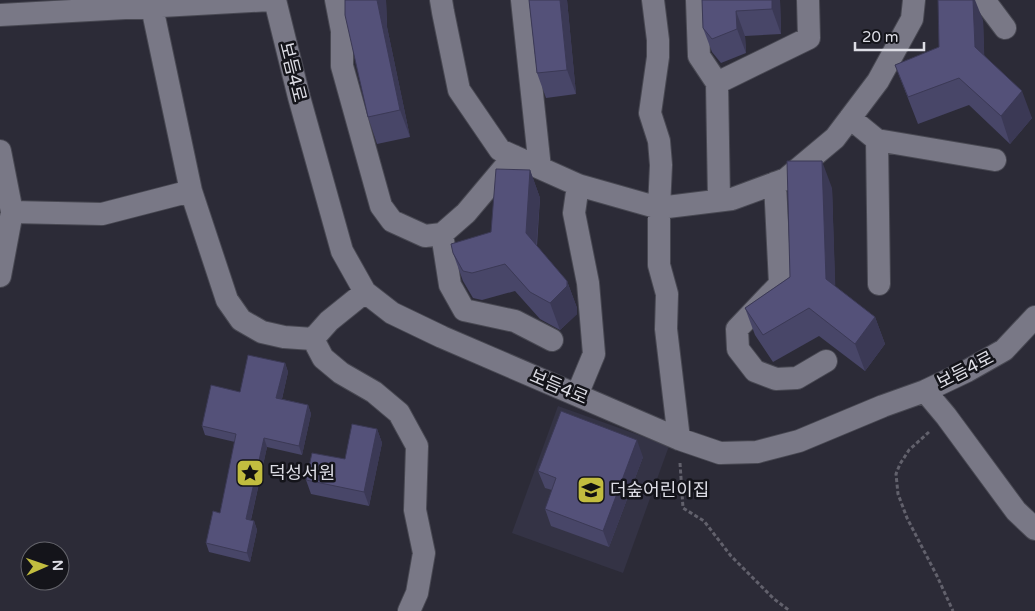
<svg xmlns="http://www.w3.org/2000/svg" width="1035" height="611" font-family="'Varela Round','Noto Sans KR',sans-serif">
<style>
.built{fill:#343345}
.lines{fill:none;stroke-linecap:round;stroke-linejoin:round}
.minor-casing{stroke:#484852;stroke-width:24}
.path{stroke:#62616c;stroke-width:3;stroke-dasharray:4 2.5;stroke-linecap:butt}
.minor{stroke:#797886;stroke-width:22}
.wall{fill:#484668}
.shaded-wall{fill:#3b3955}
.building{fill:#545179;stroke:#3b3955}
.labels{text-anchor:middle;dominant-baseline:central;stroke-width:5;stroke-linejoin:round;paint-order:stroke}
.street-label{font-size:18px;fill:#dddde5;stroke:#14141a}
.poi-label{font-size:18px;fill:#dddde5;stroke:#14141a;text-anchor:start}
</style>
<rect width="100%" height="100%" fill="#2c2b37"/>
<path class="built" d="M558,406L669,446L623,573L512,533Z"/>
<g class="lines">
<defs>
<path id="minor" d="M275,0L299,97L342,251L365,292L392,313L442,337L679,439L720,453L757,452L799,441L883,406L925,391L967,371L1004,350L1035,317
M336,0L342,31V66L381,206L392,221L425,236L442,234L466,213L514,156
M441,0L443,12L459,90L500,150L578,185L659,208L732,199L786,179L835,138L878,81L912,19L914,0
M522,0L540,168
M653,0L658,40V57L650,113L659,141L661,165L659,208V265L667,294L666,329L679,439
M697,0L699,56L717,83
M984,0L1005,28
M152,7L191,191L227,300L241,320L262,332L284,337L313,339L329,321L365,292
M0,15L270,0
M850,118L877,140L995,160
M877,140L879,284
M0,151L12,212L0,276
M775,183L780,284L737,329L738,349L755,371L776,379L797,378L826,361
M719,200L717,83L809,38L808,0
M12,212L102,214L191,191
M442,234L450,285L464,310L515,321L552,340
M313,339L323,358L341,373L374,392L399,413L417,446L415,510L424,553L417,593L409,611
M925,391L946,416L1016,511L1035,529
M577,395L594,354L588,283L574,213L578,185"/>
</defs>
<use href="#minor" class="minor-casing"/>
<path class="path" d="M929,432L909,450L900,464L896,474L898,494L907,518L937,576L953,611
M680,463L683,508L704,521L731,556L774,599L790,611"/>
<use href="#minor" class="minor"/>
</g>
<path class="wall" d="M345,0H386L387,27L410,137L377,144L368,117Z
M529,0H567L576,94L546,98L537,73Z
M702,0H780L781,34L745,36L746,53L721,63L712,52L703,28Z
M983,20L984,55L1032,118L1010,144L969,105L918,124L895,65L939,47Z
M530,170L540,198L537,246L567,281L577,308V314L560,330L540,319L515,291L482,300L473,298L463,281L453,253L491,232Z
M832,188L835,286L875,317L885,344L865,371L819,336L773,362L755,335L745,308L790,277Z
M285,363L288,372L282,399L308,405L311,414L302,455L267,447L251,520L254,521L257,530L250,562L209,552L206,543L220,513L235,442L205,435L202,426Z
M377,429L382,443L369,506L311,494L306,480L345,459Z
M643,457L609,547L551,526L545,509L552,490L545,488L538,471Z"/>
<path class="shaded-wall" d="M377,0H386L387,27L410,137L400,110Z
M560,0H567L576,94L567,70Z
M772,0H780L781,34L772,9Z
M973,0H975L983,20L985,74L975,47Z
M736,11L745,36L746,53L737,29Z
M1022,91L1032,118L1010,144L1001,116Z
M822,161L832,188L836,306L826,279Z
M530,170L540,198L535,261L526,233Z
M567,281L577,308V314L560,330L550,303Z
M875,317L885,344L865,371L855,344Z
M285,363L288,372L280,407L276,398Z
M308,405L311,414L302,455L299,446Z
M377,429L382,443L369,506L364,492Z
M264,438L267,447L249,528L246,519Z
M637,440L643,457L609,547L603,531Z
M254,521L257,530L250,562L247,553Z"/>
<path class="building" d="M345,0H377L400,110L368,117L345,15Z
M529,0H560L567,70L537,73Z
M702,0H772V9L736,11L737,29L712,39L703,28Z
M938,0H973L975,47L1022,91L1001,116L959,78L908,97L895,65L939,47Z
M787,161H822L826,279L875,317L855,344L809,308L763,335L745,308L790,277Z
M496,169L530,170L526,233L567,281V286L550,303L530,292L505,264L472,273L463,271L453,253L451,244L491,232Z
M248,355L285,363L276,398L308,405L299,446L264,438L246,519L254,521L247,553L206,543L213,511L220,513L236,434L202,426L211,385L240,392Z
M561,411L637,440L603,531L545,509L556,478L538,471Z
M352,424L377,429L364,492L306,480L312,453L345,459Z"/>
<defs>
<symbol id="sight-square" viewBox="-11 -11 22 22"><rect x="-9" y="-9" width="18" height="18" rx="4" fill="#c2bd3f" stroke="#14141a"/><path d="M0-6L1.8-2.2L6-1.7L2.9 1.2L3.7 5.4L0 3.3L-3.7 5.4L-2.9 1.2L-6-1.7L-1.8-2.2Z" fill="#111"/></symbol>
<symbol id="school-square" viewBox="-11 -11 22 22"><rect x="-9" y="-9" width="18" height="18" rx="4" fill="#c2bd3f" stroke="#14141a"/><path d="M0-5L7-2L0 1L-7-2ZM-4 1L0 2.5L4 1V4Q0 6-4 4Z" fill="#111"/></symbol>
</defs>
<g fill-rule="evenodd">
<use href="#sight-square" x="234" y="457" width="32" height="32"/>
<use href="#school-square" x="575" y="474" width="32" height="32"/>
</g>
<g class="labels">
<g class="street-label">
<text transform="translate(293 72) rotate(76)">보듬4로</text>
<text transform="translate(965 370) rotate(-27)">보듬4로</text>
<text transform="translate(559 387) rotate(23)">보듬4로</text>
</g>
<g class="poi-label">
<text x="269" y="473">덕성서원</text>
<text x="610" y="490">더숲어린이집</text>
</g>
</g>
<g transform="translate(45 566) rotate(88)"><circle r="24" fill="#14141a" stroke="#64646b"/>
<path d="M0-4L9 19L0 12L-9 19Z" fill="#c2bd3f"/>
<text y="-8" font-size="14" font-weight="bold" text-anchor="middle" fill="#dddde5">N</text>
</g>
<path d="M855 42v8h69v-8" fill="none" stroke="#dddde5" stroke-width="2.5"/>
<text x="862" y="42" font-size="15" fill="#dddde5" stroke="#14141a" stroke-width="4" paint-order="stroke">20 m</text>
</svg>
